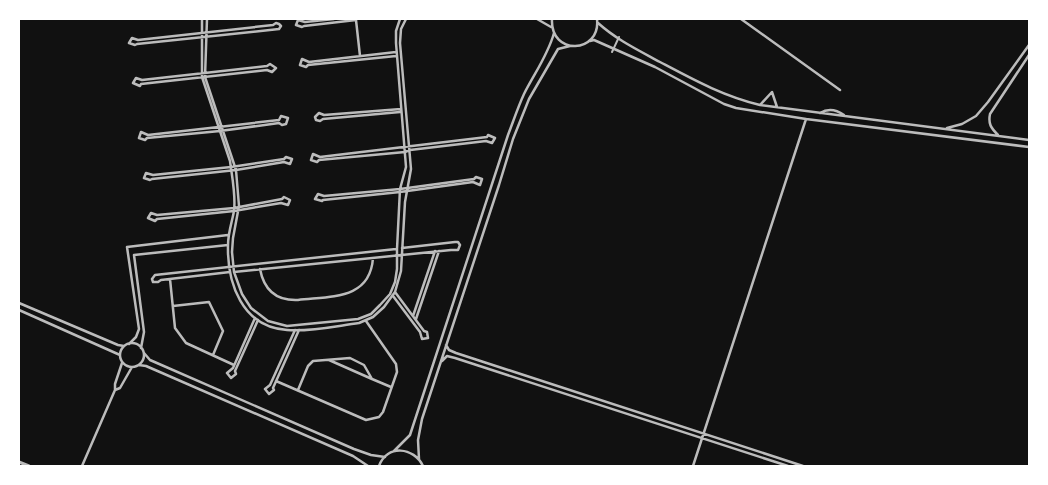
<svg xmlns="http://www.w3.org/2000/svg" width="1048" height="485" font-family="'IBM Plex Sans',sans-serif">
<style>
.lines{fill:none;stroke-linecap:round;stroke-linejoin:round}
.pedestrian{stroke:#bcbcbc;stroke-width:2}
.minor{stroke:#bcbcbc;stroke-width:2.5}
.tertiary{stroke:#bcbcbc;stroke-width:3}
</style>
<rect width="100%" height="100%" fill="#111"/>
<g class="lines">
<path class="pedestrian" d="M612,52L619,37"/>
<path class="minor" d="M202,19V77L230,161C232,177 236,195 234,211C232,222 228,233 228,245C227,283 242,327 287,330C310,332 336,326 359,323L373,317L384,307L395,292L401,271L405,202L411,169L400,43L401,29L406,19
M207,19L205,77L236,170L239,206L233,238L232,252L234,272L242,294L251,308L268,321L287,326L358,319L371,314L380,305L390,294L395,282L397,269V249L400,189L406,167L396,43V31L400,19
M334,19L305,22L298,20L296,25L302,27L304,26L356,20
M537,19L551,27
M552,19C550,56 601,54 597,19
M741,19L840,90
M356,20L360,56
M276,23L279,24L281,26L279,29L137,44L135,45L129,43L132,38L138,40L273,25Z
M598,23C617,40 638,50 660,62C694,80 723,96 760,105L1029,140
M590,41L594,40L655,67L724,104L736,108L806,119L1029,147
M396,52L309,62L302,59L300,65L306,67L308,65L396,56
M270,64L276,68L272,72L267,70L141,84L140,86L133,83L136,78L142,80L267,66Z
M760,105L772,92L777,107
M400,112L323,119L320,121L316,120L315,117L319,113L324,115L401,109
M820,113C828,108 837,110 844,115
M281,116L288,118L286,124L282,125L279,123L220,131L147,138L145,140L139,138L141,132L148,135L279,120Z
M947,128L962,124L976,116L988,102L1029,45
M488,135L495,138L492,143L486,141L410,150L405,152L319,160L317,162L311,160L313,154L320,157L487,137Z
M998,135C991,128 988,124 990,114L1029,55
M286,157L292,159L290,164L284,162L236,170L152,179L150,180L144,178L146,173L153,175L231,167L284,159Z
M476,177L482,179L480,185L473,182L400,192L323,200L322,201L315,199L318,194L324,196L400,189L474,179Z
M284,197L290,200L288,205L281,203L234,211L157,219L155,221L148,218L151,213L157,215L234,208L282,199Z
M260,269C264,290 276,301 298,300C331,296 370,300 373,258
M230,272L161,280L158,282H153L152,279L155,275L396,249
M234,272L451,250H458L460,245L458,242H455L402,248
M170,279L175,328L186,343L234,365
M393,296L420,332L422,339L428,338L427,332L424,331L395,292
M19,303L118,345L124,346
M173,306L209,302L223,331L213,355
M19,310L120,355
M413,316L435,251
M255,318L233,368L227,373L231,378L236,374L235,371L258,320
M416,319L439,251
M295,330L270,385L265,389L269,394L274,390L273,388L299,330
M120 355a12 12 0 1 1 24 0a12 12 0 1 1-24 0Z
M129,344L136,337L139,329L127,247L228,235
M446,345L449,350L456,353L803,466
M141,348L144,332L134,255L228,245
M144,353L150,360L354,449L371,455L385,457
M329,360L372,379
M442,361L447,356L455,358L788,466
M122,363L115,384V390L120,388L132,367
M139,365L146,366L353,456L368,466
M276,381L366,420L379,417L383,412L397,372L396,364L366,321
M298,390L308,366L313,361L350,358L364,365L372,379L391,387
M394,451L410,435L508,135C513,122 518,107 524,94C534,74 548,55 554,33
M419,459L418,440L422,419L499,185L513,139L529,99L558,49L570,46
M82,466L115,390
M379,466C387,444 414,447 423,466
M693,466L806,119"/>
<path class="tertiary" d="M19,462L29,466"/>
</g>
<rect width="1048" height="485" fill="none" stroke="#ffffff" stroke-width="40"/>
</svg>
